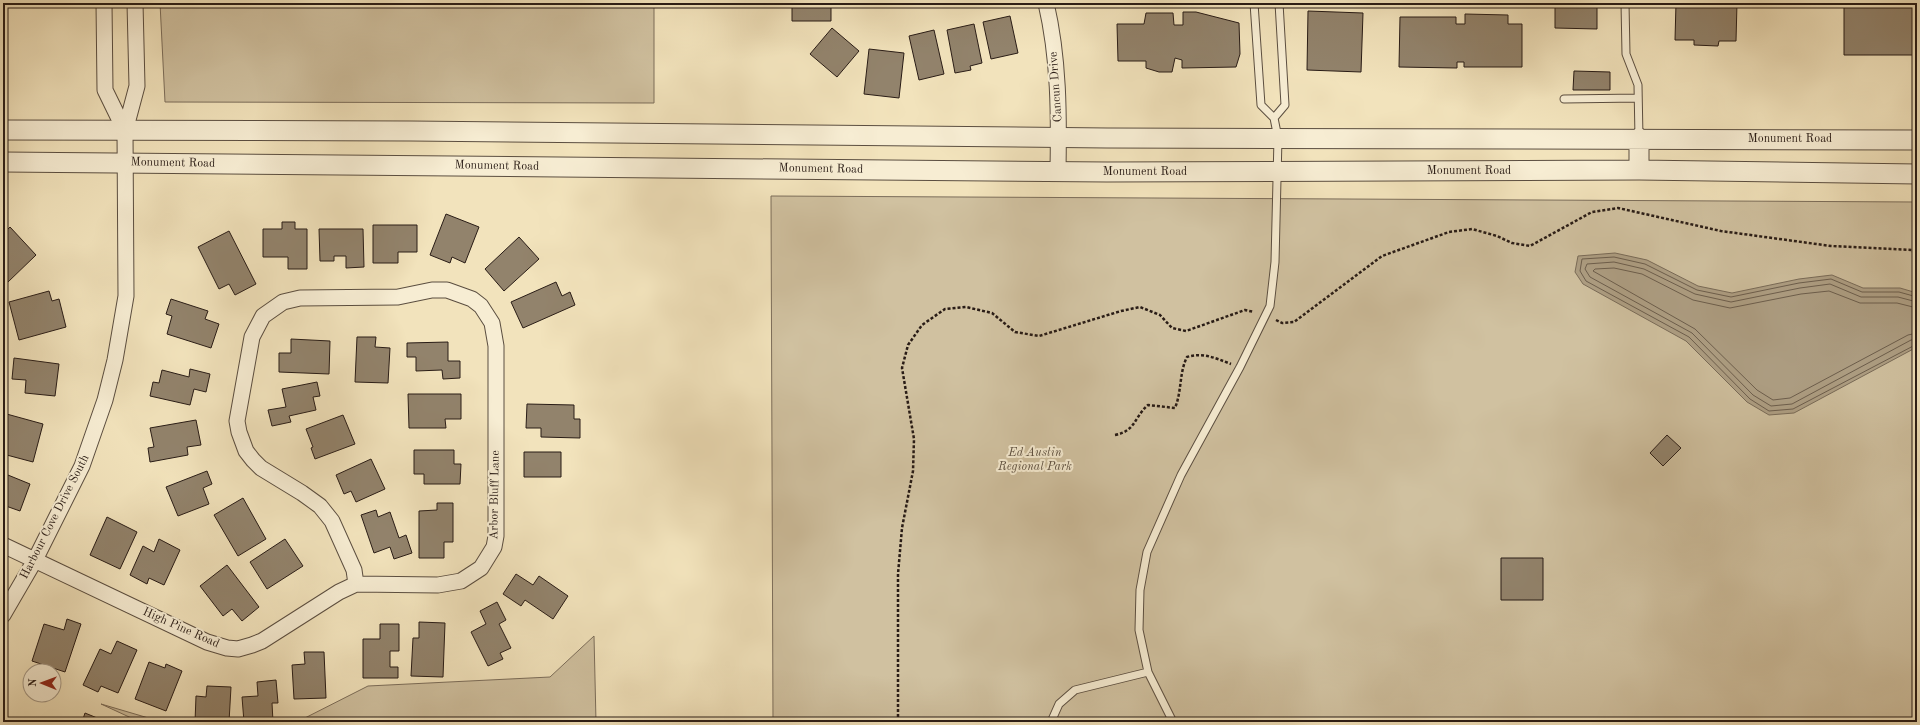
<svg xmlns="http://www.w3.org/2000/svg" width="1920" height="725" font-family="'Old Standard TT',serif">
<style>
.green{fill:#d0c1a0;stroke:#7c6e5b}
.water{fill:#ae9f84;stroke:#796b58}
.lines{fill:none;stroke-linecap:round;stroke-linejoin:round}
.shore{stroke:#6c5e4d;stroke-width:1}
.building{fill:#92836c;stroke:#291c16}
.service-casing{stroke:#5b4e40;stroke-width:9}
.minor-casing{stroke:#5b4e40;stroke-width:17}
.tertiary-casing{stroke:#5b4e40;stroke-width:21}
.path{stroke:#291c16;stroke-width:2.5;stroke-dasharray:3 2;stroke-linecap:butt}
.service{stroke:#f7edd3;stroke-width:7}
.minor{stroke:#f7edd3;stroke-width:15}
.tertiary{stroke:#f7edd3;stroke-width:19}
.labels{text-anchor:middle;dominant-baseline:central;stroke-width:4;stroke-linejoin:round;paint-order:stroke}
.street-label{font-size:12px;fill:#291c16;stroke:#f7edd3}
.park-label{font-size:12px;font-style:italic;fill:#5b4e3f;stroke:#f7edd3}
</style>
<rect width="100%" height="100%" fill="#f2e3bc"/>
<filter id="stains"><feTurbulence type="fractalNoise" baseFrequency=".005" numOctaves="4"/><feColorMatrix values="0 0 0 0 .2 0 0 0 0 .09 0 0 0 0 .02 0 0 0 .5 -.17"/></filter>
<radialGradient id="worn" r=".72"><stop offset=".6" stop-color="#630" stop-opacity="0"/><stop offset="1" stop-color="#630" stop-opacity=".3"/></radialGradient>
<path class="green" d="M160,3H654V103L165,102Z
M771,196L1917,202V722H773Z
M594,636L596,722H297L368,686L550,677Z
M101,704L162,722H140Z"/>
<path class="water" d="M1615,253L1647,260L1698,286L1732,293L1799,279L1832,275L1863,288H1900L1917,293V347L1794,413L1769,415L1747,402L1686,341L1583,284L1575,272L1578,256Z"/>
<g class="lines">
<path class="shore" d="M1917,297L1899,292H1862L1831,279L1799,283L1731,297L1697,290L1645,264L1614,257L1582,259L1580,271L1586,281L1689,337L1750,399L1769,411L1793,409L1917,344
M1917,302L1898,297H1861L1830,284L1800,288L1731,302L1695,294L1644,269L1614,262L1587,264L1585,269L1590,277L1692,333L1753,395L1771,406L1792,404L1911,340L1917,339
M1917,308L1897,303H1860L1829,291L1801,294L1730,308L1693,300L1642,274L1614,268L1595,269L1593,271L1695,329L1757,390L1773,400L1790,398L1908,335L1917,333"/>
</g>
<path class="building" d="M792,3H831V21H792Z
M1555,3H1597V29L1555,28Z
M1676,3H1737L1736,41H1719L1718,46L1694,45V40H1675Z
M1844,3H1917V55H1844Z
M1308,11L1363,13L1361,72L1307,70Z
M1183,12H1196L1239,23L1240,54L1236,67L1182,68V60L1175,58L1172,72H1159L1146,68V61H1118L1117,24H1144L1146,13H1173L1174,25H1183Z
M1465,14L1508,15V24H1522V67H1464V62H1457V68L1399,67L1400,17H1456V24H1465Z
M1010,16L1018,53L991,59L983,22Z
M974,24L982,63L970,66L971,70L955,73L947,30Z
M832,28L859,51L837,77L810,54Z
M934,30L944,74L919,80L909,36Z
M869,49L904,53L899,98L864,94Z
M1574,71L1610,72V90H1573Z
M446,214L479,227L465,263L452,257L450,263L430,255Z
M282,222H295V229H307V269H288V257H263V229H282Z
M373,225H417V252H398V263H373Z
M10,227L36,255L8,282L3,276V234Z
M319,229H363L364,267L346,268V256H334V261H320Z
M229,231L256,284L235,295L229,284L219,289L198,247Z
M519,237L539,259L504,291L485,269Z
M556,282L562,296L570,292L575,305L523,328L511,302Z
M49,291L52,301L59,299L66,327L19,340L9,302Z
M171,299L208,311L205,319L219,324L211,348L167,334L172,316L166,314Z
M357,337H376L375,347L390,348L388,383L355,382Z
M291,339L330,341L329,374L279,372V353H291Z
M448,342V361H460V378L443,379L442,370L416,371V357H407V343Z
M14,358L59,364L55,396L25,393L26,380L12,379Z
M190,369L210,374L206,392L194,389L190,405L150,396L153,382L159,383L162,370L189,377Z
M317,382L320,396L313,397L316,410L289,416L291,422L272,426L268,410L286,407L282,389Z
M408,394H461V419H445L446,428H409Z
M527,404L574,405V419H580V438L541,437V428H526Z
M3,413L43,424L33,462L3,454V444L7,430H3Z
M343,415L355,444L315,459L311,448L313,447L306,429Z
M196,420L201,445L187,447L188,455L150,462L148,448L154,447L150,428Z
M1667,435L1681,448L1663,466L1650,453Z
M414,450H454V464H461L460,484H424V474H414Z
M524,452H561V477H524Z
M371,459L385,489L356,502L351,491L344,494L336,475Z
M207,471L212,484L203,488L209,504L178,516L166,487Z
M3,473L30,484L20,511L3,505Z
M243,498L266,539L238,556L214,515Z
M437,503H453V542H444V558H419V511L437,510Z
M376,510L378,517L390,512L399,538L406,535L412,553L394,559L390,547L374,553L361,515Z
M107,517L137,532L120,569L90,555Z
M159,539L180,550L164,585L149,578L147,584L130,575L143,546L154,552Z
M285,539L303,566L267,589L250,562Z
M1501,558H1543V600H1501Z
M227,565L259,607L242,621L232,609L223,616L200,586Z
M516,574L533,585L539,576L568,596L553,619L525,600L521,606L503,594Z
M497,602L506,620L499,624L511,648L500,653L503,659L488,666L471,632L486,624L480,611Z
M67,619L81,624L65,672L32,661L44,624L64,630Z
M419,622L445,623L443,677L411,676L413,638H419Z
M380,624H399V651H390V667H398V678H363V639H380Z
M117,641L137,650L118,693L101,686L98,692L83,685L100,649L111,654Z
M304,652H324L326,698L294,699L292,665L305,664Z
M149,662L165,668L166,664L182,671L166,711L135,699Z
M276,680L278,703H272L273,722H244L242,697L258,696L257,682Z
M207,686L231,687L229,722H195L196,696L206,697Z
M85,713L107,722H82Z"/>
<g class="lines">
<defs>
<path id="service" d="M1625,3L1626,54L1638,85L1639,138
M1564,99L1638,98
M1274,118L1285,105L1279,3
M1051,722L1059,704L1075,690L1148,672
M1173,722L1148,672L1139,630L1140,590L1147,552L1181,475L1240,367L1270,306L1275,262L1278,138L1274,118L1261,105L1254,3"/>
<path id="minor" d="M104,3L105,90L125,131
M1046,3C1059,59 1059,114 1058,171
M3,545L207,642L227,648L238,649L252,645L262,641L339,592L356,584L438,585L461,581L481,568L494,547L496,536V346L492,323L481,306L472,299L447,290H432L398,297L300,298L283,302L263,316L252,337L237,421L239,432L246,451L253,460L261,468L302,493L320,506L332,521L354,570L356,584
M3,615L35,560L82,466L105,400L115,360L126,296L125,131L137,86L135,3"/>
<path id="tertiary" d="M3,130L411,131L1107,138L1917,140
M1639,138V170
M3,162L1107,172L1639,170L1917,174"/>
</defs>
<use href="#service" class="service-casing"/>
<use href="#minor" class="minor-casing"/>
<use href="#tertiary" class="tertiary-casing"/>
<path class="path" d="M1276,320L1282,323L1294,322L1382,256L1449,232L1472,229L1497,236L1512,243L1530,246L1592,212L1618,208L1721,231L1831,246L1912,250L1917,260
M1115,435C1136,431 1134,417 1148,405L1175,408C1182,391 1179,373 1187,357C1203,352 1215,358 1231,364
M898,722V574L902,528L913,471L914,439L902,368L908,345L922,325L945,309L966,307L992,313L1015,332L1039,336L1121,311L1140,307L1160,315L1172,328L1186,331L1245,310L1254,312"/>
<use href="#service" class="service"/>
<use href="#minor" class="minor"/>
<use href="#tertiary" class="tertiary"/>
</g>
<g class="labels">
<g class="street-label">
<text transform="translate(1056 87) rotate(-94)">Cancun Drive</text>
<text x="1790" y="139">Monument Road</text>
<text transform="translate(173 163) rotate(1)">Monument Road</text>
<text transform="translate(497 166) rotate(1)">Monument Road</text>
<text transform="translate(821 169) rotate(1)">Monument Road</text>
<text x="1469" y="171">Monument Road</text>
<text x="1145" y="172">Monument Road</text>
<text transform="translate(495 495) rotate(-89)">Arbor Bluff Lane</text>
<text transform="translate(55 517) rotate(-63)">Harbour Cove Drive South</text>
<text transform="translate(181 628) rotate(24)">High Pine Road</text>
</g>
<g class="park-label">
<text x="1035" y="453">Ed Austin<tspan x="1035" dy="14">Regional Park</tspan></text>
</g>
</g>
<rect width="1920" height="725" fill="none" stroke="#f2e3bc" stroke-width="16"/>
<rect x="4" y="4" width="1912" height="717" fill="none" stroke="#291c16" stroke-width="2"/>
<rect x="8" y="8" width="1904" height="709" fill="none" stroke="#291c16"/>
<g transform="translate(42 683) rotate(271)"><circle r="19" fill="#f7edd3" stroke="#a59987"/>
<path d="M0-3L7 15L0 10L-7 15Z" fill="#8f2418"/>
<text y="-6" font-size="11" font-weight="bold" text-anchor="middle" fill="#291c16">N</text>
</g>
<rect width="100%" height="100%" filter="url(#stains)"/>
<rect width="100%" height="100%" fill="url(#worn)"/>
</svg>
